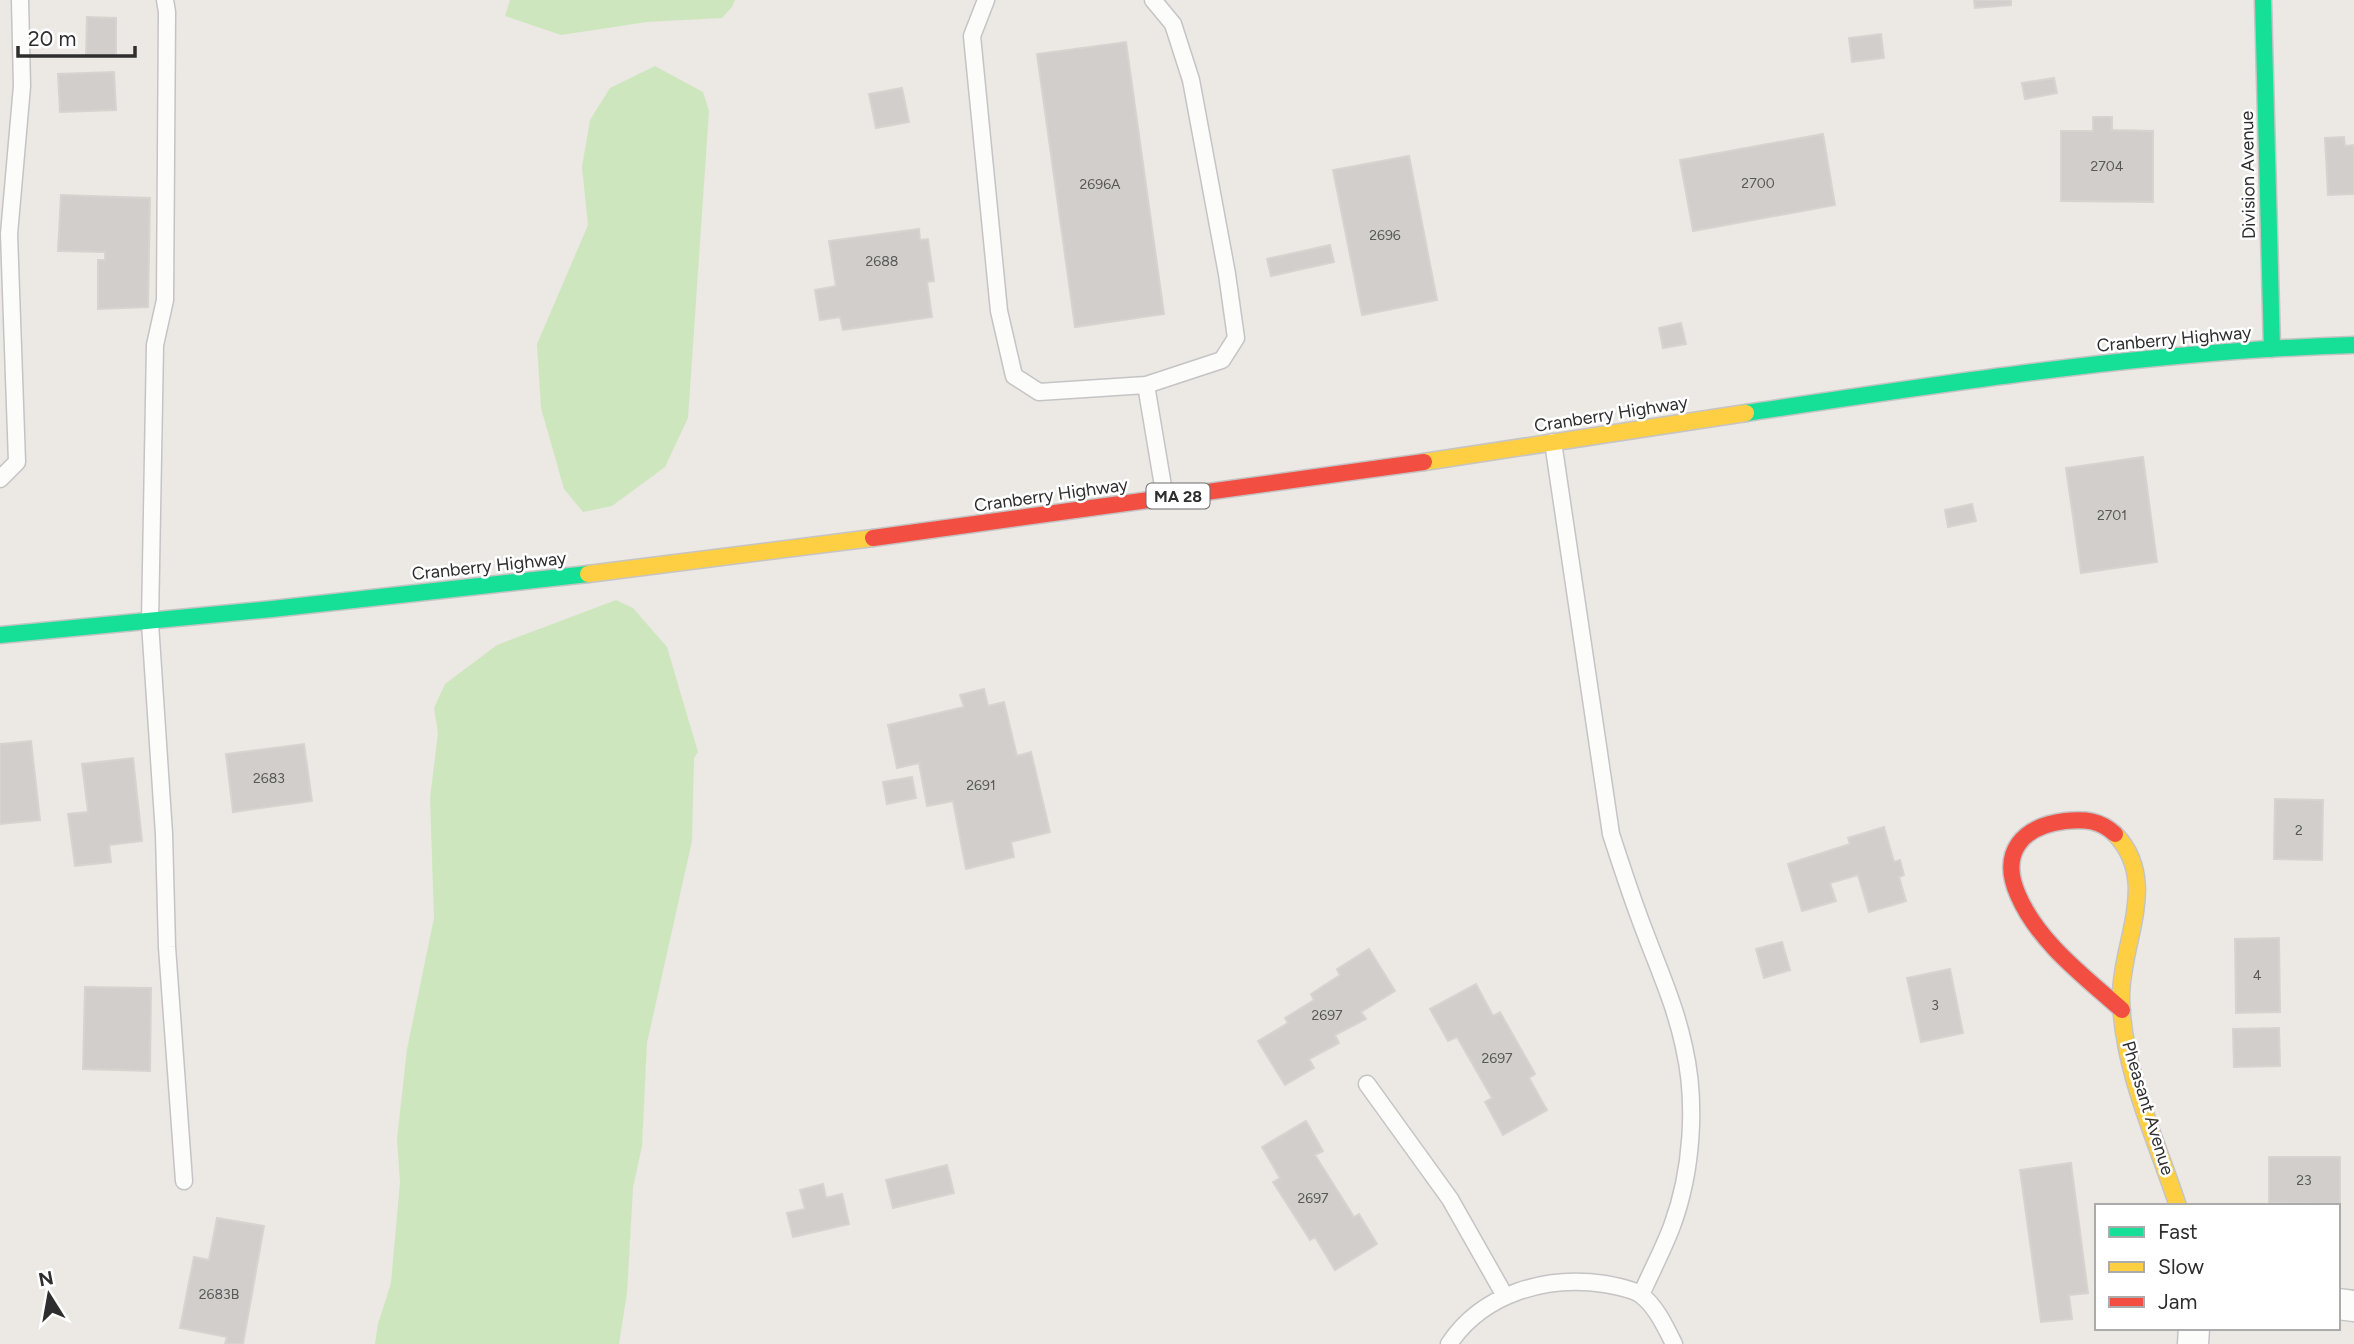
<svg xmlns="http://www.w3.org/2000/svg" width="2354" height="1344" font-family="Figtree,sans-serif">
<style>
.green{fill:#cee6be}
.building{fill:#d1cecb;stroke:#d7d4d0;stroke-width:2}
.lines{fill:none;stroke-linecap:round;stroke-linejoin:round}
.lane-casing{stroke:#c5c4c5;stroke-width:19}
.street-casing{stroke:#c5c4c5;stroke-width:33}
.fast-casing{stroke:#c5c4c5;stroke-width:19}
.slow-casing{stroke:#c5c4c5;stroke-width:19}
.jam-casing{stroke:#c5c4c5;stroke-width:19}
.lane{stroke:#fcfcfb;stroke-width:16}
.street{stroke:#fcfcfb;stroke-width:30}
.fast{stroke:#16e098;stroke-width:16}
.slow{stroke:#ffcf43;stroke-width:16}
.jam{stroke:#f24e42;stroke-width:16}
.labels{text-anchor:middle;dominant-baseline:central;stroke-width:5;stroke-linejoin:round;paint-order:stroke}
.number-label{font-size:14px;fill:#585857}
.shield{fill:#fff;stroke:#6d6d6d;stroke-width:2}
.shield-label{font-size:16px;font-weight:bold;fill:#2e2e2e}
.street-label{font-size:18px;fill:#2e2e2e;stroke:#fff}
</style>
<rect width="100%" height="100%" fill="#ece8e4"/>
<path class="green" d="M510,0H735L732,7L722,18L647,22L561,35L505,16Z
M655,66L703,92L709,111L688,418L665,467L612,506L583,512L564,489L541,408L537,344L588,225L582,167L590,120L610,88Z
M616,600L633,608L667,647L698,752L694,758L692,841L647,1043L642,1146L633,1188L627,1293L619,1344H375L378,1324L391,1283L400,1182L397,1139L407,1049L434,918L430,798L438,733L434,708L445,684L497,645Z"/>
<path class="building" d="M1974,0H2011V5L1975,8Z
M87,17L116,18V56H86Z
M1881,34L1884,58L1852,62L1849,38Z
M1126,42L1164,314L1075,327L1037,54Z
M114,72L116,110L60,112L58,74Z
M2054,78L2057,93L2025,99L2022,83Z
M902,88L909,122L876,128L869,94Z
M2093,117H2112V130L2153,131V202L2061,201V131H2093Z
M1823,134L1835,205L1693,231L1680,160Z
M2344,137L2345,146L2354,145V194L2328,195L2325,138Z
M1409,156L1437,300L1362,315L1333,170Z
M61,195L150,198L148,307L98,309V260H105V252L58,251Z
M919,229L920,240L928,239L934,281L927,282L932,317L843,330L840,317L820,320L815,290L836,286L829,241Z
M1330,245L1334,262L1271,276L1267,259Z
M1681,323L1686,344L1663,348L1659,328Z
M2143,457L2157,562L2081,573L2066,468Z
M1972,504L1976,521L1948,527L1945,510Z
M984,689L988,706L1004,702L1017,756L1031,752L1050,832L1011,842L1014,857L966,869L953,801L927,806L919,763L897,768L888,725L964,707L960,695Z
M31,741L40,820L0,824V744Z
M304,744L312,801L233,812L226,754Z
M133,758L142,841L109,845L111,862L75,866L68,814L88,812L82,764Z
M912,777L916,798L887,804L883,782Z
M2275,799L2323,800L2322,860L2274,859Z
M1884,827L1894,862L1900,860L1904,875L1899,877L1906,901L1869,912L1858,875L1830,883L1836,901L1802,911L1788,864L1850,844L1848,838Z
M2279,938L2280,1012L2236,1013L2235,939Z
M1782,942L1790,970L1764,978L1756,949Z
M1369,949L1395,991L1361,1012L1366,1019L1335,1035L1339,1043L1309,1059L1314,1068L1285,1085L1258,1041L1288,1023L1285,1018L1314,1000L1311,994L1340,975L1337,969Z
M1950,969L1963,1033L1921,1042L1907,978Z
M1476,984L1493,1016L1500,1012L1535,1074L1529,1078L1547,1110L1503,1135L1485,1102L1492,1098L1457,1037L1448,1041L1430,1009Z
M85,987L151,988L150,1071L83,1069Z
M2279,1028L2280,1066L2234,1067L2233,1029Z
M1306,1121L1323,1151L1315,1155L1354,1217L1359,1214L1377,1244L1335,1270L1315,1237L1310,1240L1273,1182L1280,1178L1262,1147Z
M2269,1157H2340V1204L2269,1203Z
M2071,1163L2088,1293L2069,1295L2072,1319L2041,1322L2020,1170Z
M947,1165L954,1193L893,1208L886,1180Z
M823,1184L826,1198L842,1194L849,1224L793,1237L787,1213L805,1209L800,1190Z
M217,1218L264,1226L243,1344H225L227,1337L180,1328L194,1257L209,1260Z"/>
<g class="lines">
<defs>
<path id="lane" d="M165,0L167,12L165,300L155,345L150,623L164,834L167,947L184,1181
M986,0L972,36L999,311L1014,376L1039,392L1146,385L1222,360L1236,338L1227,274L1191,80L1173,24L1153,0
M1146,385L1165,498
M1553,442L1611,834C1622,868 1633,902 1646,935C1660,972 1676,1008 1684,1047C1697,1103 1692,1172 1672,1226C1663,1250 1651,1272 1641,1295
M0,479L17,462L9,234L22,86L20,0
M1367,1084L1450,1199L1505,1296
M1449,1344C1483,1293 1547,1275 1605,1284C1616,1286 1633,1289 1641,1295C1656,1306 1666,1328 1674,1344"/>
<path id="street" d="M2338,1304L2354,1306
M2193,1344L2194,1328"/>
<path id="fast" d="M2263,0L2272,349
M1746,413C1947,383 2150,351 2354,345
M0,635L272,609L588,574"/>
<path id="slow" d="M1424,462L1746,413
M588,574L873,538
M2115,834C2161,882 2120,943 2121,999C2123,1071 2156,1139 2178,1206"/>
<path id="jam" d="M873,538L1424,462
M2115,834C2100,820 2085,819 2065,821C2023,826 1999,852 2018,895C2038,942 2085,977 2122,1010"/>
</defs>
<use href="#lane" class="lane-casing"/>
<use href="#street" class="street-casing"/>
<use href="#fast" class="fast-casing"/>
<use href="#slow" class="slow-casing"/>
<use href="#jam" class="jam-casing"/>
<use href="#lane" class="lane"/>
<use href="#street" class="street"/>
<use href="#fast" class="fast"/>
<use href="#slow" class="slow"/>
<use href="#jam" class="jam"/>
</g>
<g class="labels">
<g class="number-label">
<text x="2107" y="166">2704</text>
<text x="1758" y="183">2700</text>
<text x="1100" y="184">2696A</text>
<text x="1385" y="235">2696</text>
<text x="882" y="261">2688</text>
<text x="2112" y="515">2701</text>
<text x="269" y="778">2683</text>
<text x="981" y="785">2691</text>
<text x="2299" y="830">2</text>
<text x="2257" y="975">4</text>
<text x="1935" y="1005">3</text>
<text x="1327" y="1015">2697</text>
<text x="1497" y="1058">2697</text>
<text x="2304" y="1180">23</text>
<text x="1313" y="1198">2697</text>
<text x="219" y="1294">2683B</text>
</g>
<rect class="shield" x="1146.5" y="483.5" width="63" height="25" rx="5"/>
<g class="shield-label">
<text x="1178" y="496">MA 28</text>
</g>
<g class="street-label">
<text transform="translate(2248 175) rotate(-91)">Division Avenue</text>
<text transform="translate(2174 339) rotate(-5)">Cranberry Highway</text>
<text transform="translate(1611 414) rotate(-9)">Cranberry Highway</text>
<text transform="translate(1051 495) rotate(-8)">Cranberry Highway</text>
<text transform="translate(489 566) rotate(-6)">Cranberry Highway</text>
<text transform="translate(2148 1108) rotate(73)">Pheasant Avenue</text>
</g>
</g>
<rect x="2095" y="1204" width="245" height="126" fill="#ffffff" stroke="#ababab" stroke-width="2"/>
<rect x="2109" y="1227" width="35" height="10" fill="#16e098" stroke="#ababab" stroke-width="2"/>
<text x="2158" y="1239" font-size="21" fill="#2e2e2e">Fast</text>
<rect x="2109" y="1262" width="35" height="10" fill="#ffcf43" stroke="#ababab" stroke-width="2"/>
<text x="2158" y="1274" font-size="21" fill="#2e2e2e">Slow</text>
<rect x="2109" y="1297" width="35" height="10" fill="#f24e42" stroke="#ababab" stroke-width="2"/>
<text x="2158" y="1309" font-size="21" fill="#2e2e2e">Jam</text>
<g transform="translate(49 1295) rotate(349)" stroke="#ffffff" stroke-width="5" paint-order="stroke">
<path d="M0-5L12 26L0 18L-12 26Z" fill="#2e2e2e"/>
<text y="-10" font-size="19" font-weight="bold" text-anchor="middle" fill="#2e2e2e">N</text>
</g>
<path d="M18 46v10h117v-10" fill="none" stroke="#2e2e2e" stroke-width="3.5"/>
<text x="28" y="46" font-size="21" fill="#2e2e2e" stroke="#ffffff" stroke-width="5" paint-order="stroke">20 m</text>
</svg>
